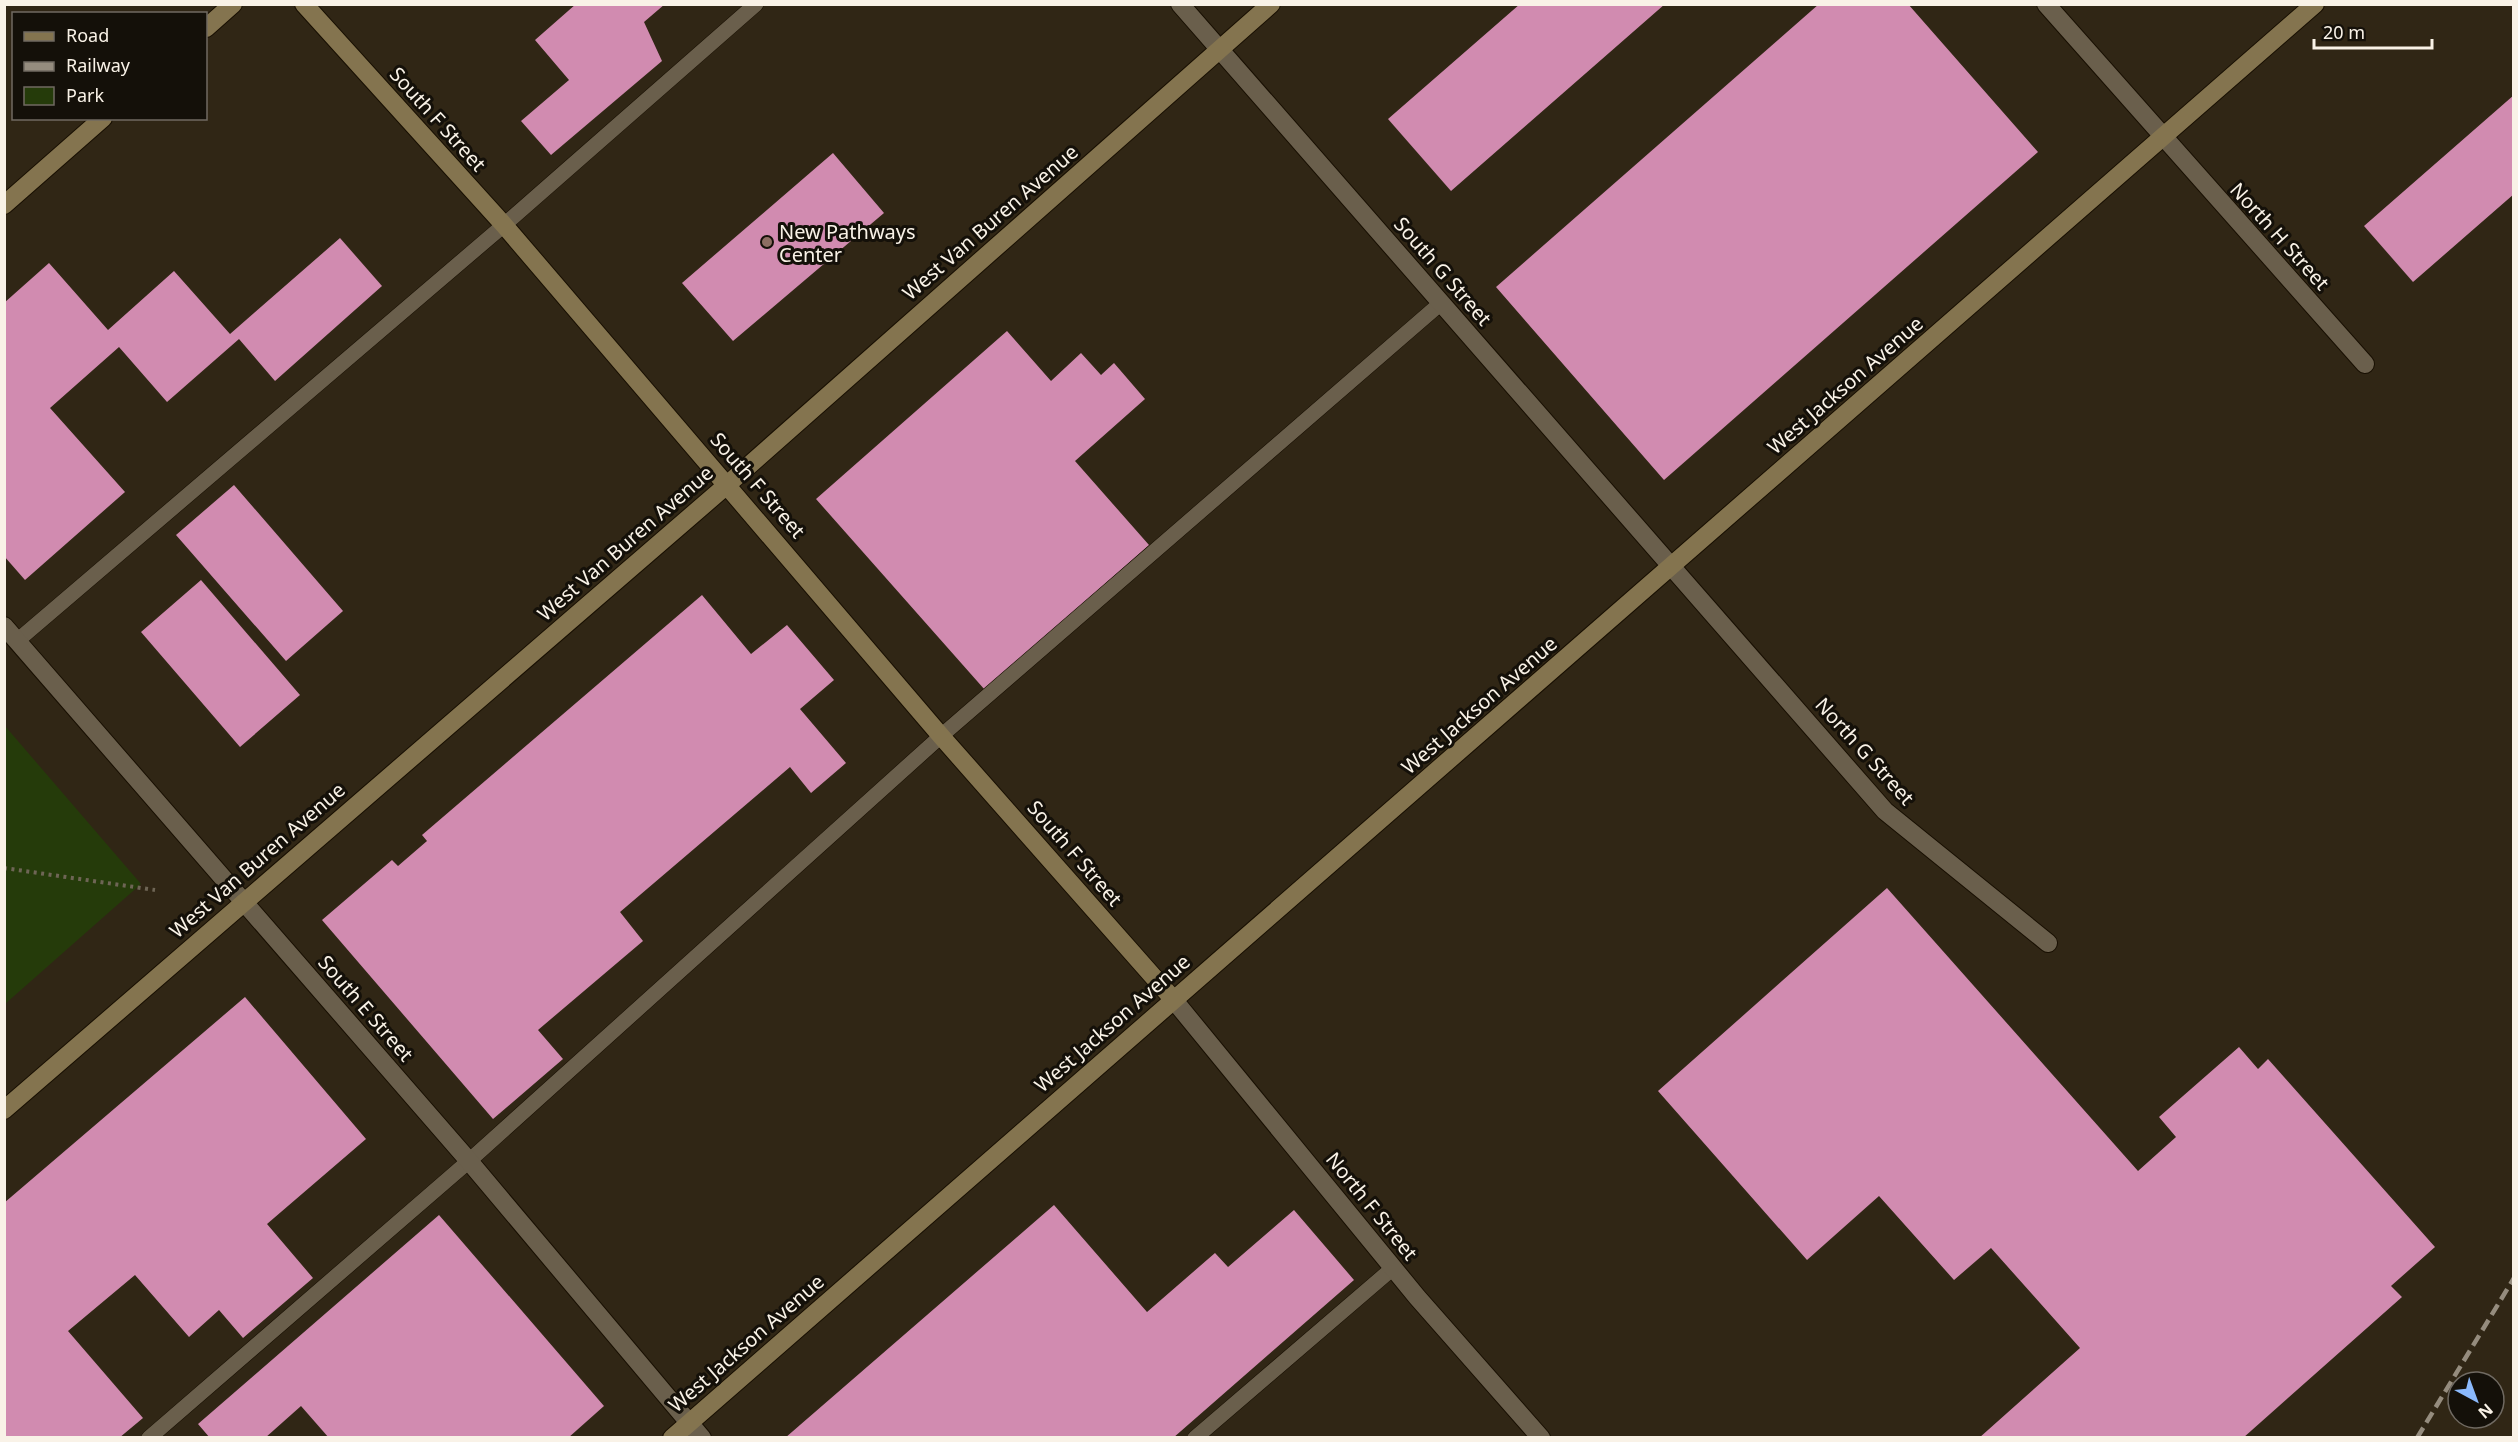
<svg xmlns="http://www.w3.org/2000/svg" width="2518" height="1442" font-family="'Noto Sans',sans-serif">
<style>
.park{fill:#253b0a}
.building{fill:#d18bb0}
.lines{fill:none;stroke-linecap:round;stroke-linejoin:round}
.lane-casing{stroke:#180f02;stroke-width:16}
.street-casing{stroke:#180f02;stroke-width:20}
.secondary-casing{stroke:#180f02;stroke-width:20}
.path{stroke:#6e6555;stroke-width:4;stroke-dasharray:3 4.5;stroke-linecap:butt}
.lane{stroke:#6a5f4c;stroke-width:15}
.street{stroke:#6a5f4c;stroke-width:18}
.secondary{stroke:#84744f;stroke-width:18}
.rail{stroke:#958c7e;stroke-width:4.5;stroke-dasharray:12 6;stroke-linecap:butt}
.education-dot{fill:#8d6e63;stroke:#141009;stroke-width:2}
.labels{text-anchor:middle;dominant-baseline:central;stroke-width:6;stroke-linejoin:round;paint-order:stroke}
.street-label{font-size:20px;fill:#f9f2e7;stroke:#141009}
.poi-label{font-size:20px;fill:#f9f2e7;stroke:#141009;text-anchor:start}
</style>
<rect width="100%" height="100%" fill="#302615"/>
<path class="park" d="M5,726L141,884L5,1004H4Z"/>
<path class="building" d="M576,4H665L644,22L662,61L551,155L521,121L569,80L535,40Z
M1520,4H1665L1451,191L1388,119Z
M1819,4H1908L2038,152L1664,480L1496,287Z
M2514,95V194L2413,282L2364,226Z
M833,153L884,213L733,341L682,283Z
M340,238L382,286L275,381L239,339L167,402L119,347L50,408L125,492L25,580L4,556V303L49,263L108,330L174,271L230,334Z
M1007,331L1051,381L1081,353L1101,375L1114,363L1145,399L1075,461L1149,545L985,690L816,499Z
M234,485L343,611L286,661L176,535Z
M201,580L300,695L240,747L141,632Z
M702,595L751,654L787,625L834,680L800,709L846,763L811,793L790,767L620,912L643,941L538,1030L563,1059L493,1119L322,920L392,860L398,866L427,841L422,835Z
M1887,888L2138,1171L2176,1137L2159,1117L2239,1047L2258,1069L2268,1059L2435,1247L2391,1286L2402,1297L2243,1438H1979L2080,1348L1991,1248L1954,1280L1879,1196L1807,1260L1658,1091Z
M245,997L366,1139L267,1224L313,1278L243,1338L219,1310L189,1337L135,1275L68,1331L143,1418L119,1438H4V1203Z
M1054,1205L1147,1312L1215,1253L1228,1267L1294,1210L1354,1280L1173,1438H785Z
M439,1215L604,1406L568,1438H329L301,1406L265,1438H210L198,1424Z"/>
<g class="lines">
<defs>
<path id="lane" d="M17,641L504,225L756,4
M149,1438L469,1161L941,736L1441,303
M1195,1438L1393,1268"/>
<path id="street" d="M1180,4L1885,811L2048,943
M2046,4L2365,364
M4,626L469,1161L702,1438
M1173,999L1417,1297L1541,1438"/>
<path id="secondary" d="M304,4L504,225L941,736L1173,999
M206,28L233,4
M4,205L103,118
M4,1110L728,484L1271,4
M672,1438L2315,4"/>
</defs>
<use href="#lane" class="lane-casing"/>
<use href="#street" class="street-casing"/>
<use href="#secondary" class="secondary-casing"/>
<path class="path" d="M4,868L155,890"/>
<use href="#lane" class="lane"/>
<use href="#street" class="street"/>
<use href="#secondary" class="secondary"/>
<path class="rail" d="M2417,1438L2514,1278"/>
</g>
<circle class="education-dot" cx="767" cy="242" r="6"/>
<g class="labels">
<g class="street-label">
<text transform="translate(438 119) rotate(48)">South F Street</text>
<text transform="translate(990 222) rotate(-41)">West Van Buren Avenue</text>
<text transform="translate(2280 236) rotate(48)">North H Street</text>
<text transform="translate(1443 271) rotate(49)">South G Street</text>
<text transform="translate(1845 385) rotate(-41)">West Jackson Avenue</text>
<text transform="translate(758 485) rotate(49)">South F Street</text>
<text transform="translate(625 543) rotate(-41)">West Van Buren Avenue</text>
<text transform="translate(1479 705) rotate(-41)">West Jackson Avenue</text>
<text transform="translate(1865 751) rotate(48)">North G Street</text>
<text transform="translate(1075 853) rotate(49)">South F Street</text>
<text transform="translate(257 860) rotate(-41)">West Van Buren Avenue</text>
<text transform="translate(366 1008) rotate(49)">South E Street</text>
<text transform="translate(1112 1023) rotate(-41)">West Jackson Avenue</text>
<text transform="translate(1372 1206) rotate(51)">North F Street</text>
<text transform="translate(746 1343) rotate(-41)">West Jackson Avenue</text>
</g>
<g class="poi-label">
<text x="779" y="231">New Pathways<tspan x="779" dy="23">Center</tspan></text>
</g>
</g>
<rect width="2518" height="1442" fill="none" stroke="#f9f2e7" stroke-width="12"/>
<rect x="12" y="12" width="195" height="108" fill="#141009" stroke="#706a62" stroke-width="1.5"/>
<rect x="24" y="32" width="30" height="9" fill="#84744f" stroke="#706a62" stroke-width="1.5"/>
<text x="66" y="42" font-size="18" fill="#f9f2e7">Road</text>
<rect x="24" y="62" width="30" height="9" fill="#958c7e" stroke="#706a62" stroke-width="1.5"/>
<text x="66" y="72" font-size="18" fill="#f9f2e7">Railway</text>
<rect x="24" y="87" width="30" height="18" fill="#253b0a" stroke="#706a62" stroke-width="1.5"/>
<text x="66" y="102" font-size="18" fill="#f9f2e7">Park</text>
<g transform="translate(2476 1400) rotate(139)"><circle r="28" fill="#141009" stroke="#706a62" stroke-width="1.5"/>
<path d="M0-4.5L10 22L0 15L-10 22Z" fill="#8bb9fc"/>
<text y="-9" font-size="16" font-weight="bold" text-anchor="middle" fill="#f9f2e7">N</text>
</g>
<path d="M2314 39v9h118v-9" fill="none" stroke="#f9f2e7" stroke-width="3"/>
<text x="2323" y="39" font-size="18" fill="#f9f2e7" stroke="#141009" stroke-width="4.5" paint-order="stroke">20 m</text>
</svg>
